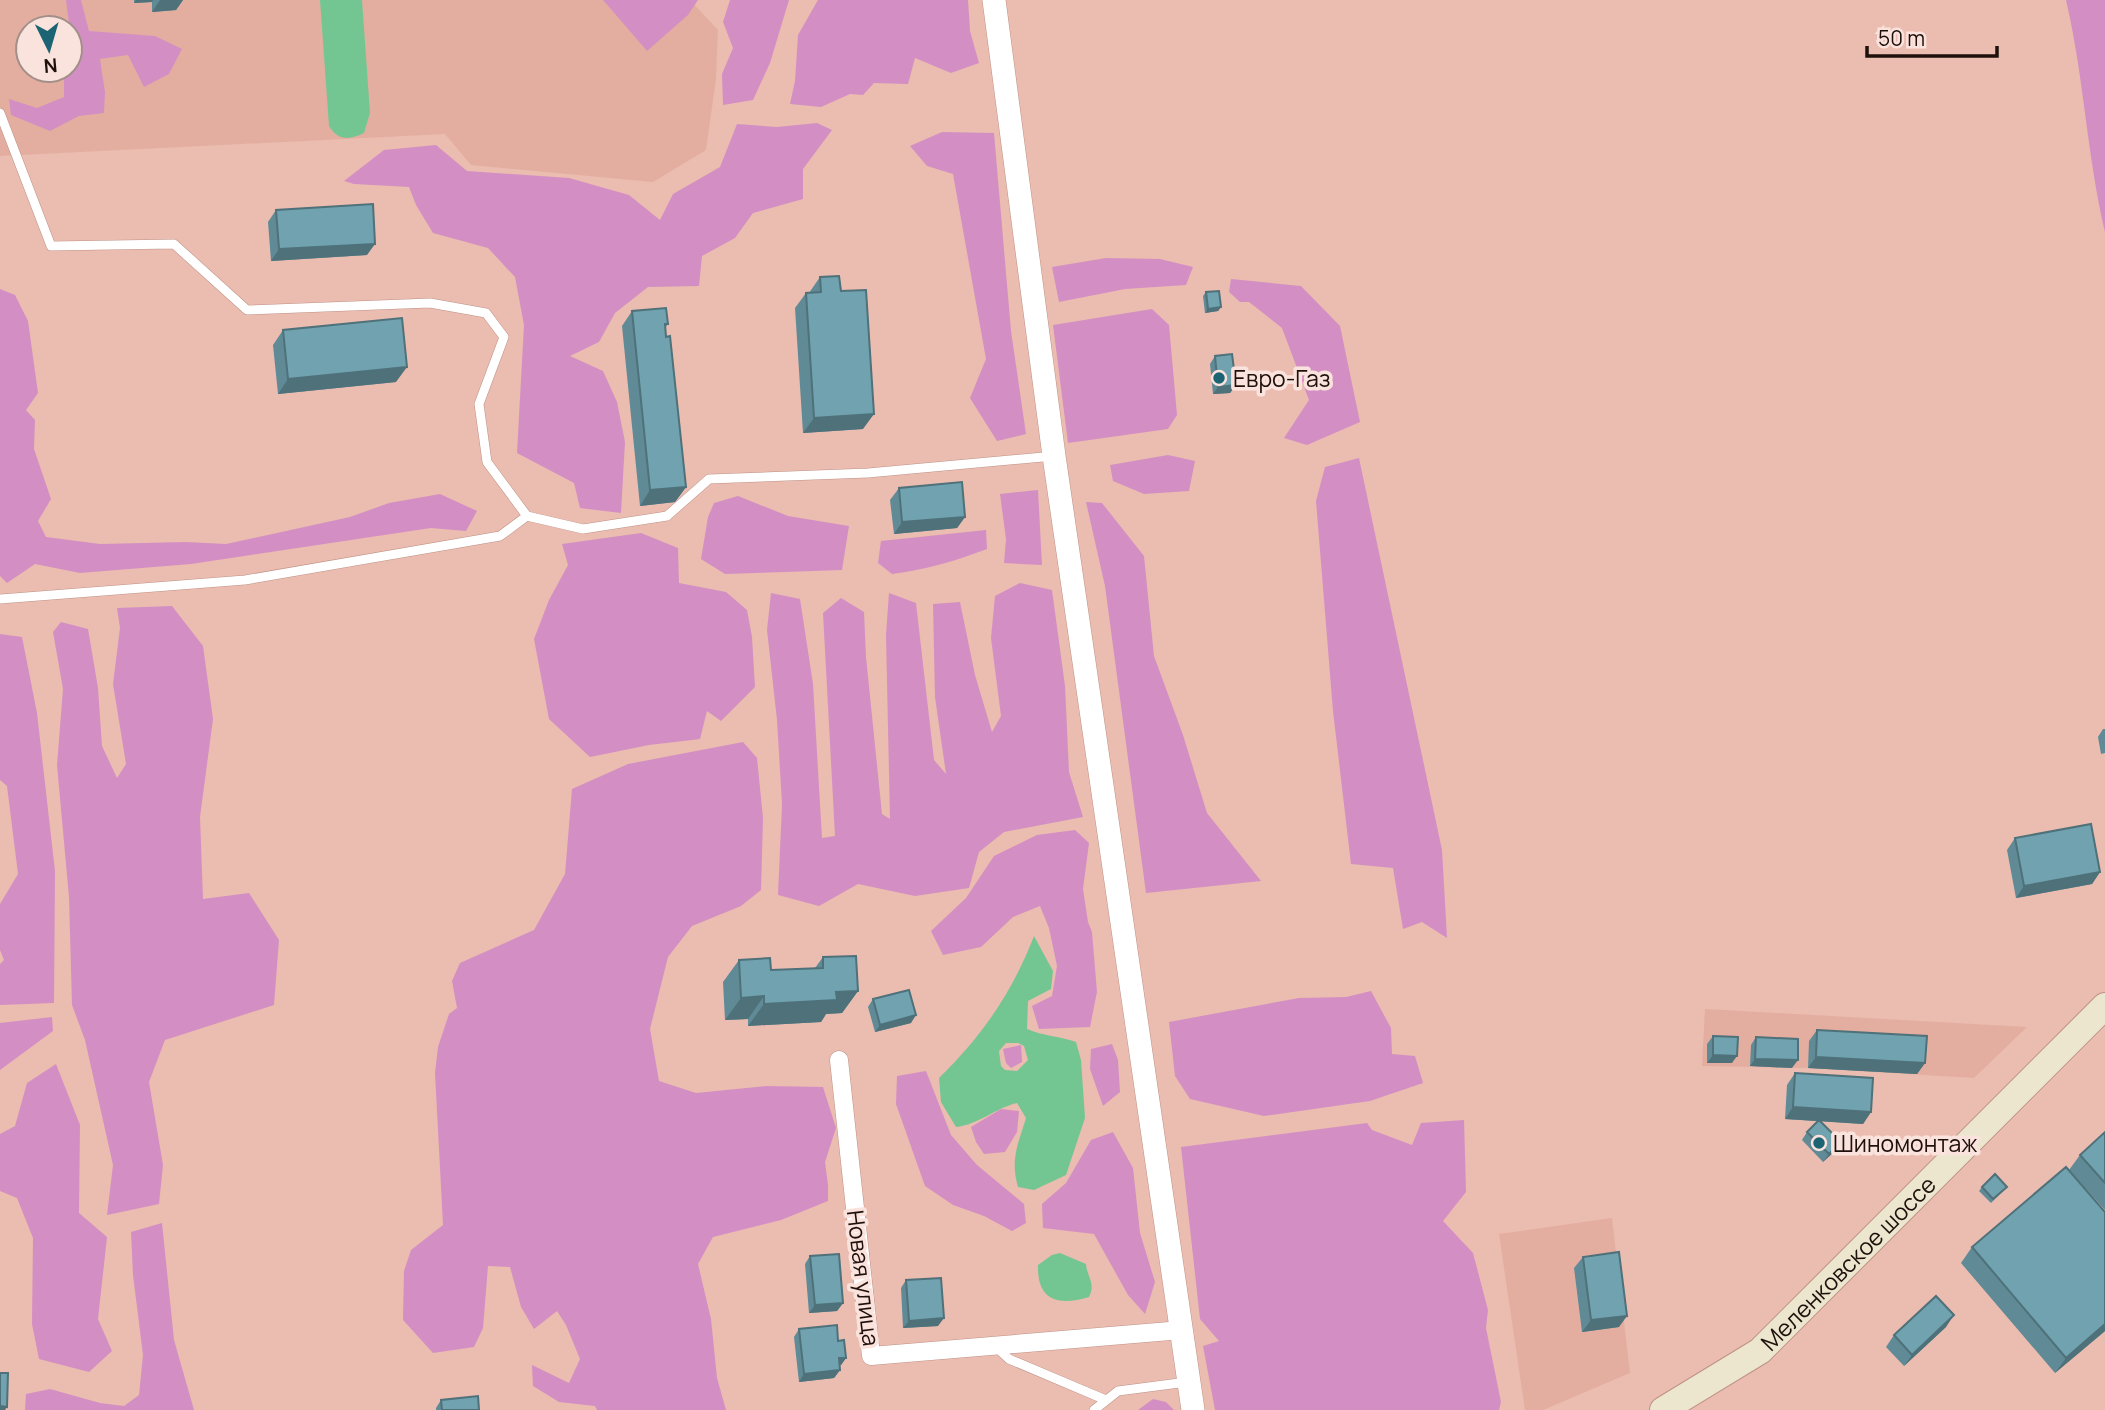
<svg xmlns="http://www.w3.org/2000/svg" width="2105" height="1410" font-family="Manrope,sans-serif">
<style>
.built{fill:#e3aea0;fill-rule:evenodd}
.green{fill:#d38fc3}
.water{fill:#73c692;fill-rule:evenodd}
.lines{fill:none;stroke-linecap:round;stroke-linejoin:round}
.service-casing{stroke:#be9286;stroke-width:10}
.minor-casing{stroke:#be9286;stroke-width:19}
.tertiary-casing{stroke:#be9286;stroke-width:24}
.secondary-casing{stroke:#be9286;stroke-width:28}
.service{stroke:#fff;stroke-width:9}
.minor{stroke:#fff;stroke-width:18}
.tertiary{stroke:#fff;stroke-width:23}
.secondary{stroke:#ece6cf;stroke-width:26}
.wall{fill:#608b96}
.shaded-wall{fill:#4e717a}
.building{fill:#70a2af;stroke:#4e717a;stroke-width:2}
.poi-dot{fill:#1c6473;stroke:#fbe3dd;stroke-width:2.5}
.labels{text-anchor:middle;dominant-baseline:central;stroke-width:7;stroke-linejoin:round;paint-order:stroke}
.poi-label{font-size:23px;fill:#1f100c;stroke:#fbe3dd;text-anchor:start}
.street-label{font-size:23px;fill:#1f100c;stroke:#fbe3dd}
</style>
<rect width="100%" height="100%" fill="#ebbcb0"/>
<path class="built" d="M0,0H690L718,30L716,79L706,150L653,182L471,165L445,134L0,156ZM28,28H70V70H28Z
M1705,1009L2027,1027L1974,1078L1808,1068L1702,1066Z
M1612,1218L1630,1373L1543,1410H1525L1499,1234Z"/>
<path class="green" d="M66,0H81L89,31L155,36L182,49L169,74L144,87L128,55L100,59L105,92L104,113L79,116L50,131L11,115L9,99L37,108L64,97V70H70V31Z
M603,0H698L688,15L647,51Z
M730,0H789L770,63L753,100L723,105L722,74L733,48L723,22Z
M818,0H968L970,31L979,63L951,73L915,58L908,84L874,83L863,95L850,94L821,107L790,104L795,81L798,35Z
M2066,0H2105V232C2087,156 2084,77 2066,0Z
M817,123L832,130L803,169V199L753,213L735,238L702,256L699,286L648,287L615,313L599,342L570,356L603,371L617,402L625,442L621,513L580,508L574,483L517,453L524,325L515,277L488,248L433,233L416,205L409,187L354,184L344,181L384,150L436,145L467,171L569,178L629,195L660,220L673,194L720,167L737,124L777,127Z
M942,132L994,133L1011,331L1026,434L997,441L970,398L986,359L953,174L927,166L910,146Z
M1106,258L1160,259L1193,267L1186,285L1125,289L1059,302L1052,267Z
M1231,279L1301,286L1340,326L1360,422L1307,445L1284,438L1309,400L1282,328L1249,302H1240L1229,292Z
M0,289L15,295L28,321L38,393L26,410L35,420L34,449L51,499L38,521L46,537L100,544L186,542L226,544L350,517L389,503L440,494L477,511L466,531L431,528L191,564L80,573L35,564L7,583L0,576Z
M1152,309L1169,325L1177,415L1168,429L1068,443L1053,325Z
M1168,455L1195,461L1189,491L1144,494L1113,481L1110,465Z
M1359,458L1442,850L1447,938L1422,922L1403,929L1393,868L1351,864L1333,711L1316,501L1325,467Z
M1038,490L1042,565L1004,563L1006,539L1000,494Z
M738,496L788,516L849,526L842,570L725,574L701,559L708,517L714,503Z
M1086,502L1102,503L1144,556L1154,656L1183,735L1207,813L1261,881L1146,893L1105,586Z
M986,530L987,549C955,561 925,570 892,574L878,563L881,541Z
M641,533L678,548L679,583L726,592L747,610L752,637L755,687L721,721L707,711L700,739L649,745L590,757L549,719L534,639L549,600L568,565L562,544Z
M1020,583L1052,590L1065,686L1069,772L1083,817L1004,832L979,852L969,888L915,896L858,884L819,906L778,895L782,804L777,720L767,630L771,593L800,599L813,684L822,838L835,836L823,613L841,598L864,612L866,657L882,814L890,819L886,635L889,593L916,603L934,760L946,774L935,697L933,604L960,602L975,675L992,732L1001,716L991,638L995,596Z
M172,606L203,646L213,719L200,817L203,899L249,893L279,940L274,1005L165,1040L149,1082L163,1165L159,1204L107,1215L113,1165L85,1040L72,1005L69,897L57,765L63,689L53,632L61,622L88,629L98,688L102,746L117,778L126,764L113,684L120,628L117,608Z
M0,634L22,637L37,713L55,871L54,1003L0,1005V964L4,960L0,950V904L18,874L7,786L0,780Z
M743,742L757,758L763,818L761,890L741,906L692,926L668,957L650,1029L659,1081L696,1093L766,1086L823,1087L836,1128L825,1162L828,1185V1201L781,1220L713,1237L698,1264L711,1319L717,1378L726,1410H597L595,1406L559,1402L533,1386L532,1365L569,1383L580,1359L566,1325L557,1311L534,1329L521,1307L510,1267L488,1266L483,1328L474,1347L433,1353L403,1320L404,1271L411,1250L443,1225L435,1073L438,1047L449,1014L457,1008L452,981L460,963L534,930L565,874L572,789L628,764Z
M1075,830L1089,843L1083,889L1088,922L1092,932L1097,992L1090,1027L1039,1029L1032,1006L1052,996L1057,966L1049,928L1040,906L1013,917L981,947L943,955L931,931L966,898L994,856L1037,835Z
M1371,991L1391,1028L1392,1054L1415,1056L1423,1083L1370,1101L1264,1116L1190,1099L1175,1076L1169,1022L1299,998L1346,997Z
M52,1017L53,1031L0,1070V1023Z
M1112,1044L1118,1060L1120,1092L1103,1106L1090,1069L1091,1049Z
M1021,1045L1022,1062L1011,1068L1006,1063L1003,1049Z
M56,1064L80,1125L79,1213L107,1237L98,1319L112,1351L89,1372L39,1359L32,1324L33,1238L17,1198L0,1191V1134L15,1126L27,1083Z
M926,1071L951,1135L977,1165L1024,1204L1026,1223L1012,1231L984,1216L953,1205L925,1186L896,1104L897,1076Z
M1001,1109L1019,1111L1017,1132L1005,1152L984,1154L976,1142L971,1127Z
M1464,1120L1466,1192L1443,1221L1473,1253L1488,1310L1486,1328L1501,1402L1499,1410H1215L1203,1346L1219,1341L1200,1319L1181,1147L1367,1123L1372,1130L1412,1145L1421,1123Z
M1113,1132L1133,1168L1140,1233L1155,1282L1145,1314L1128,1295L1094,1234L1043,1228L1042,1204L1066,1183L1091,1140Z
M162,1223L174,1340L194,1410H25L26,1394L50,1389L100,1403L124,1406L139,1395L143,1355L133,1275L131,1232Z
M1153,1399L1166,1402L1174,1410H1138Z"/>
<path class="water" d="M320,0H362L370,113L364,133C350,140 338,141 329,126Z
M1034,936L1053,971L1051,989L1028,1001L1027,1029C1043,1036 1059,1036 1076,1042L1081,1060L1085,1118L1066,1175L1034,1190L1018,1187C1010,1159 1018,1145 1026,1118L1017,1103C995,1108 978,1125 956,1127L941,1102L939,1078C982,1036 1012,993 1034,936ZM1006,1043H1018L1024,1046L1028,1060L1017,1071L1005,1070L1001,1066L999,1051Z
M1060,1253L1086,1264C1087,1277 1096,1283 1089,1297C1058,1306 1037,1301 1038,1265L1052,1255Z"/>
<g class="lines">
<defs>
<path id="service" d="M0,113L51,246L174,244L247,310L430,303L486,313L504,337L479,404L487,462L527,516
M0,599L245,580L500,536L527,516L583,529L667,516L709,479L868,473L1054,456
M996,1347L1009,1359L1106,1400
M1094,1410L1118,1391L1187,1382"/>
<path id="minor" d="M839,1060L871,1356L1182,1330"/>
<path id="tertiary" d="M994,0L1054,456L1193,1410"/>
<g id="secondary">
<path id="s1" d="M1663,1410L1760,1351L2105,1006"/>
</g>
</defs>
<use href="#service" class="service-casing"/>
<use href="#minor" class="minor-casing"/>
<use href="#tertiary" class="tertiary-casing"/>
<use href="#secondary" class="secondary-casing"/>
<use href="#service" class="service"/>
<use href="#minor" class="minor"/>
<use href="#tertiary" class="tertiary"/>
<use href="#secondary" class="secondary"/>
</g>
<path class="wall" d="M134,0H183L176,10L152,12V2L134,3Z
M276,210L367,255L271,261L268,222Z
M820,277L841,291L863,429L803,433L795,308L806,293H809Z
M1206,292L1221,307L1218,311L1205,313L1203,296Z
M632,311L668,324L665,328L686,487L675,502L640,506L622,326Z
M283,330L396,382L278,394L273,345Z
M1215,356L1236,385L1230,393L1213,394L1210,364Z
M899,488L965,517L957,528L894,534L890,500Z
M2103,729H2105V753L2101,754L2098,737Z
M2015,838L2100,872L2092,884L2016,898L2007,850Z
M823,957L858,991L842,1013L826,1014L821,1022L748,1026V1019L725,1020L723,982L739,960L771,970L815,968Z
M873,999L911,1023L875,1032L868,1007Z
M1817,1030L1925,1063L1917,1074L1808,1068L1809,1041Z
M1713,1036L1732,1063H1707V1044Z
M1756,1037L1792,1068L1750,1066L1751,1045Z
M1795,1073L1871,1112L1863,1124L1820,1121L1836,1150L1823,1162L1802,1140L1807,1132L1818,1121L1785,1119L1787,1085Z
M2105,1132V1210L2069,1170L2080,1155Z
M1982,1187H2007L1991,1203L1979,1191Z
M2105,1212V1331L2055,1373L1961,1263L1972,1247Z
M810,1256L843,1303L837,1311L809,1313L805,1264Z
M1583,1257L1619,1327L1582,1332L1574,1268Z
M906,1280L938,1326L903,1328L901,1288Z
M1946,1327L1904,1366L1886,1347L1894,1335Z
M799,1329L838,1341L846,1358L841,1365H839L840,1370L834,1378L799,1382L794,1337Z
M441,1400L479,1410H436V1408Z"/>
<path class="shaded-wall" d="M136,0H153L152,2L134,3Z
M160,0H183L176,10L152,12Z
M375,244L367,255L271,261L279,249Z
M1221,307L1218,311L1205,313L1208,309Z
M407,367L396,382L278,394L288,379Z
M1236,385L1230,393L1213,394L1218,387Z
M874,414L863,429L803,433L814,418Z
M686,487L675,502L640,506L650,490Z
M965,517L957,528L894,534L902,522Z
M2100,872L2092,884L2016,898L2024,886Z
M858,991L842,1013L826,1014L821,1022L748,1026L764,1004L836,992Z
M764,996L748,1019L725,1020L741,998Z
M916,1015L911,1023L875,1032L880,1025Z
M1713,1055L1737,1056L1732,1063H1707Z
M1816,1057L1925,1063L1917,1074L1808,1068Z
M1755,1059L1798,1060L1792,1068L1750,1066Z
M1793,1107L1871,1112L1863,1124L1785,1119Z
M1841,1142L1836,1150L1823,1162L1829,1154Z
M843,1303L837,1311L809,1313L815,1305Z
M1954,1315L1946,1327L1904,1366L1912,1355Z
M1627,1316L1619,1327L1582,1332L1591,1320Z
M944,1318L938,1326L903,1328L909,1321Z
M2105,1324V1331L2055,1373L2066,1358Z
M839,1358H846L841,1365L833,1366Z
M840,1370L834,1378L799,1382L804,1374Z
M0,1406L7,1407L5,1410H0Z"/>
<path class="building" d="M373,204L375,244L279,249L276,210Z
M839,276L841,291L866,290L874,414L814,418L806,293L821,292L820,277Z
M1219,291L1221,307L1208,309L1206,292Z
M666,308L668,324H665L666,337L670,336L686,487L650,490L632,311Z
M402,318L407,367L288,379L283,330Z
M1232,354L1236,385L1218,387L1215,356Z
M962,482L965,517L902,522L899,488Z
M2091,824L2100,872L2024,886L2015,838Z
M856,956L858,991L836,992L837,1000L764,1004V996L741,998L739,960L770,958L771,970L823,968V957Z
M909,990L916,1015L880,1025L873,999Z
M1817,1030L1927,1036L1925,1063L1816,1057Z
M1713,1036L1738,1037L1737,1056L1713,1055Z
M1756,1037L1798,1039V1060L1755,1059Z
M1795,1073L1873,1078L1871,1112L1793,1107Z
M1819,1120L1841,1142L1829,1154L1807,1132Z
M2105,1132V1183L2080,1155Z
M2066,1167L2105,1212V1324L2066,1358L1972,1247Z
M1995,1174L2007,1187L1993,1199L1982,1187Z
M1619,1252L1627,1316L1591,1320L1583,1257Z
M839,1254L843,1303L815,1305L810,1256Z
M941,1278L944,1318L909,1321L906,1280Z
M1936,1296L1954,1315L1912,1355L1894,1335Z
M837,1325L838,1341L844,1340L846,1358H839L840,1370L804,1374L799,1329Z
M0,1373H8L7,1407L0,1406Z
M478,1396L479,1410H442L441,1400Z"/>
<g class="poi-dot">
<circle cx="1219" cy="378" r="7"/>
<circle cx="1819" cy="1143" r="7"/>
</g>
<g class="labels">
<g class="poi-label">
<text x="1233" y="378">Евро-Газ</text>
<text x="1833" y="1143">Шиномонтаж</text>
</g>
<g class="street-label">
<text stroke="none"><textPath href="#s1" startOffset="238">Меленковское шоссе</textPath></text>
<text transform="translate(864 1278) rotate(83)">Новая улица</text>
</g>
</g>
<g transform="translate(49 49) rotate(175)"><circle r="33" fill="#fbe3dd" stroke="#a38f89" stroke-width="2"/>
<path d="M0-5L12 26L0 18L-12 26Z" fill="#1c6473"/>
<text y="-10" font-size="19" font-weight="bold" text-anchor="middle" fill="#1f100c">N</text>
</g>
<path d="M1867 46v10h130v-10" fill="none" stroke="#1f100c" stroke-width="3.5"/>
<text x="1878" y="46" font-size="21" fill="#1f100c" stroke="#fbe3dd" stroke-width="5" paint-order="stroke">50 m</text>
</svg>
